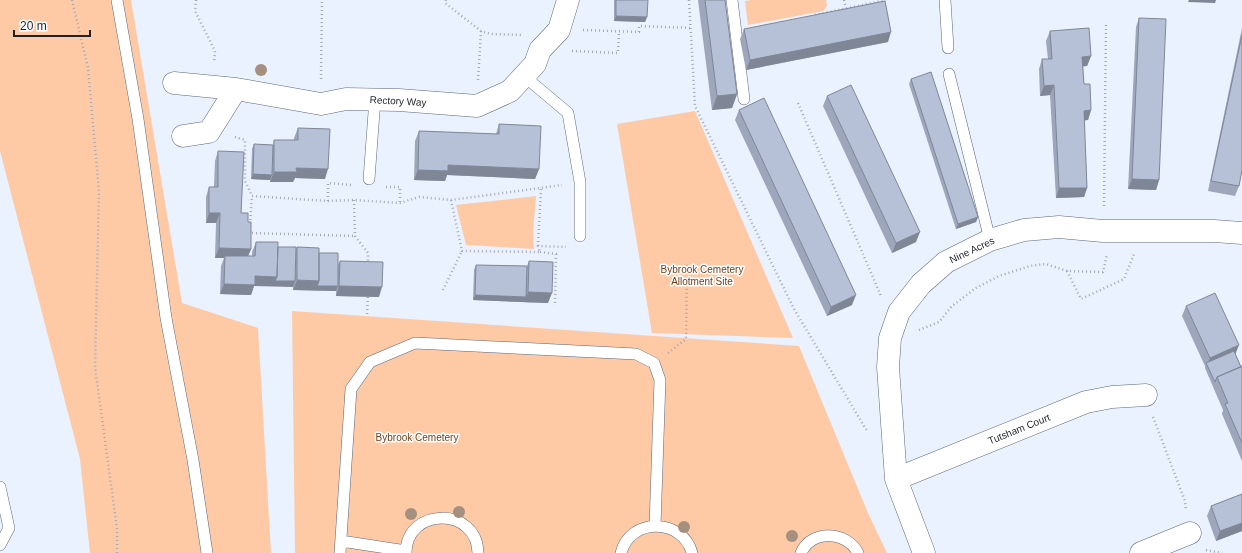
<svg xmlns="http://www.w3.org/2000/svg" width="1242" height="553" font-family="Arial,sans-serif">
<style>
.green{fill:#fecaa6}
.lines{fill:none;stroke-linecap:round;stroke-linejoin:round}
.service-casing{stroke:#5c667a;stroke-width:12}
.minor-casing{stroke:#5c667a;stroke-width:23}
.path{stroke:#a3a9b5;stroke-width:2.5;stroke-dasharray:1 3;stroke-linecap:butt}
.service{stroke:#fff;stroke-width:11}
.minor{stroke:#fff;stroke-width:22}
.tree{fill:#a58f7f}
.wall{fill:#9da6ba}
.shaded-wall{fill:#7f8797}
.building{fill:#b6c1d8;stroke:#7f8797}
.labels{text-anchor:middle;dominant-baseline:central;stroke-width:3;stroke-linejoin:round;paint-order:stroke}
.street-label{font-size:10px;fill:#1e222a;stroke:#fff}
.park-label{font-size:10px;fill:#6d3e17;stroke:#fff}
</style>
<rect width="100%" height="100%" fill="#eaf1ff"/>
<path class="green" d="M0,0H131L182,303L258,328L271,553H90L80,459L0,151Z
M751,0H826L827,6L823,11L748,25L745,1Z
M695,111L793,338L652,333L617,124Z
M536,196L533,233L534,249L466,245L456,205Z
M292,311L799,346L868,513L887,553H295Z"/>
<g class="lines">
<defs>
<path id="service" d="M117,0L138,119L166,318L193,460L207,553
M732,0L744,99
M945,0L948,48
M949,74L990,240
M524,76L568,113L580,182V236
M369,179L375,99
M0,487L9,528L0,545
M341,541L406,551
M340,553L351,389L370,362L415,343L636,354L654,363L660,380L655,526
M406,553C406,507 477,506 478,553
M621,553C630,517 683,518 692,553
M801,553C811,529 847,531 858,553"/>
<path id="minor" d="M174,83L236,89L321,104L346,99L399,100L477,106L510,91L535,64L540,50L559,30L568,0
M183,136L209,132L236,89
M896,479L1086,402L1112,397L1146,395
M924,553L896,479L888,367L890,338L899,312L921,284L946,262L990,240L1024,230L1059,227L1103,231H1214L1242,233
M1141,553L1190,533"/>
</defs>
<use href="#service" class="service-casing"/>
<use href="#minor" class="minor-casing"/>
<path class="path" d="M72,0L88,68L99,192L95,367L117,529V553
M196,0L195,11L215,51L214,63
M446,0L445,3L481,31L491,34L522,35
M689,0L695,106L794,309L867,431
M844,0L846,8
M815,15L886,0
M583,30L639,32V26L692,28
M572,51L618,53L619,31
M321,79L322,0
M478,80L481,31
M798,103L881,296
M235,137L245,140V181L252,196L328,201L354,200L400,203L419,197L451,200L562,185
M386,187H400V203
M354,200L355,236L368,253V263
M451,200L462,251L540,252L538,246L566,247
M328,201V183L351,185
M1104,206L1106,25
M250,224L252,196
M250,231V233L355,236
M538,246L541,189
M540,252L556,254L555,306
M1067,271L1081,299L1124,279L1134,254
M443,290L462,251
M367,314L368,294
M919,330L939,322L952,306L976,288L999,276L1030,266L1046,264L1067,271L1103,272L1107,254
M668,353L686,339L687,264
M1153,417L1185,501L1186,510
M1206,550L1222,553"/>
<use href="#service" class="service"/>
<use href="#minor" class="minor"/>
</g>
<g class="tree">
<circle cx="261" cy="70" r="6"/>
<circle cx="459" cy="512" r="6"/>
<circle cx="411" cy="514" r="6"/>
<circle cx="684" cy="527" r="6"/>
<circle cx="792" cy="536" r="6"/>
</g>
<path class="wall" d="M614,0H648L647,17L645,22L614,21Z
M698,0H725L737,94L732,108L712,110Z
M1139,18L1159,180L1156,190L1128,189L1136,27Z
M1242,28V170L1239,186L1235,196L1208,191Z
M744,29L888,42L746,70L740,39Z
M1050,31L1091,56L1087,66H1083L1084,84L1091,110L1088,120H1084L1087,188L1084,197L1056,198L1050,95L1040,96L1039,69L1042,59H1048L1046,41Z
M911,79L978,217L976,222L956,229L909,84Z
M827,96L916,242L892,253L823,106Z
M739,110L852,305L827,316L735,120Z
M499,124L539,169L535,179L447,175L445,181L414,180L415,141L419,131L496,134Z
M298,128L325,179L295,178L293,182H270V180L251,179L252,149L254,144L273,145L274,140H294V138Z
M218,151L241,213L248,222L251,249L248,256H252V252L256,242L295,252L297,247L319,253L338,265L340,261L379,297L336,296V291L293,290V286H254L251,295L220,294L221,266L224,258H215L216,223H206V197L209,187H214L215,161Z
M529,261L548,303L473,300L474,270L476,265L527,266Z
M1186,306L1235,354L1241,367L1242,366V461L1222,414L1223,410L1205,368V366L1182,316Z
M1242,494V531L1216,541L1207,516L1211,506Z"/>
<path class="shaded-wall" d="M1189,0H1216L1215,3L1188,2Z
M616,16L647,17L645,22L614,21Z
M891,32L888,42L746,70L750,60Z
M1091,56L1087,66L1078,67L1082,57Z
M1054,85L1050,95L1040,96L1044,86Z
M737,94L732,108L712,110L717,96Z
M1091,110L1088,120L1080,121L1084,111Z
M448,165L539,169L535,179L447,175L445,181L414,180L418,170Z
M296,168L328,169L325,179L295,178L293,182H270L274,172Z
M253,174L272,175L270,180L251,179Z
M1132,179L1159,180L1156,190L1128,189Z
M1059,188H1087L1084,197L1056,198Z
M209,213H220L216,223H206Z
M978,217L976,222L956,229L958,224Z
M920,232L916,242L892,253L896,243Z
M219,248L251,249L247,259L225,256L224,258H215Z
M255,276L277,277L295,281L293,287L254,286L251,295L220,294L224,284Z
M297,280L319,281L338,286L336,291L293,290Z
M339,286L382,287L379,297L336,296Z
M528,292L552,293L548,303L473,300L475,295L526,297Z
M856,295L852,305L827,316L831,307Z
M1239,345L1235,355L1207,365L1210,358Z
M1242,523V531L1216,541L1220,531Z"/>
<path class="building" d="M616,0H648L647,17L616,16Z
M705,0H725L737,94L717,96Z
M885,1L891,32L750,60L744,29Z
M1139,18L1166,19L1159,180L1132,179Z
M1089,28L1091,56L1082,57L1084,84H1090L1091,110L1084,111L1087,188H1059L1054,85L1044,86L1042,59H1052L1050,31Z
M1242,35V170L1239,186L1211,181Z
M931,72L978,217L958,224L911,79Z
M851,85L920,232L896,243L827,96Z
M764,98L856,295L831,307L739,110Z
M499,124L541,126L539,169L448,165V171L418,170L419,131L499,134Z
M298,128L330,129L328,169L296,168L297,172H274V140H298Z
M254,144L273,145L272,175L253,174Z
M218,151L244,152L241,213H248V222H251V249L219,248L220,213H209V187H218Z
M256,242H278L277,277L255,276V285L224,284L225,256H255Z
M278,247H296L295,281H275L277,277Z
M297,247L319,248V281L297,280Z
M319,253H338V286H317L319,281Z
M340,261L383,262L382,287L339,286Z
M529,261L553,262L552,293L528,292Z
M476,265L527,266L526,297L475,295Z
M1215,293L1239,345L1210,358L1186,306Z
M1234,351L1241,367L1217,377L1215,382L1206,363Z
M1242,366V443L1225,404L1228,403L1217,377Z
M1242,494V523L1220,531L1211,506Z"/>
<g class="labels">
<g class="street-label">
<text transform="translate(398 101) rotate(3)">Rectory Way</text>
<text transform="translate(972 250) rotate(-25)">Nine Acres</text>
<text transform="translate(1019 429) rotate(-22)">Tutsham Court</text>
</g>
<g class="park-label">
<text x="702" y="269">Bybrook Cemetery<tspan x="702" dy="12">Allotment Site</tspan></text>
<text x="417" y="437">Bybrook Cemetery</text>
</g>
</g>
<path d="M14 30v6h76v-6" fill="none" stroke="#1e222a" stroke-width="2"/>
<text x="20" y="30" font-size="12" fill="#1e222a" stroke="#ffffff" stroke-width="3" paint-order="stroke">20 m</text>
</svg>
